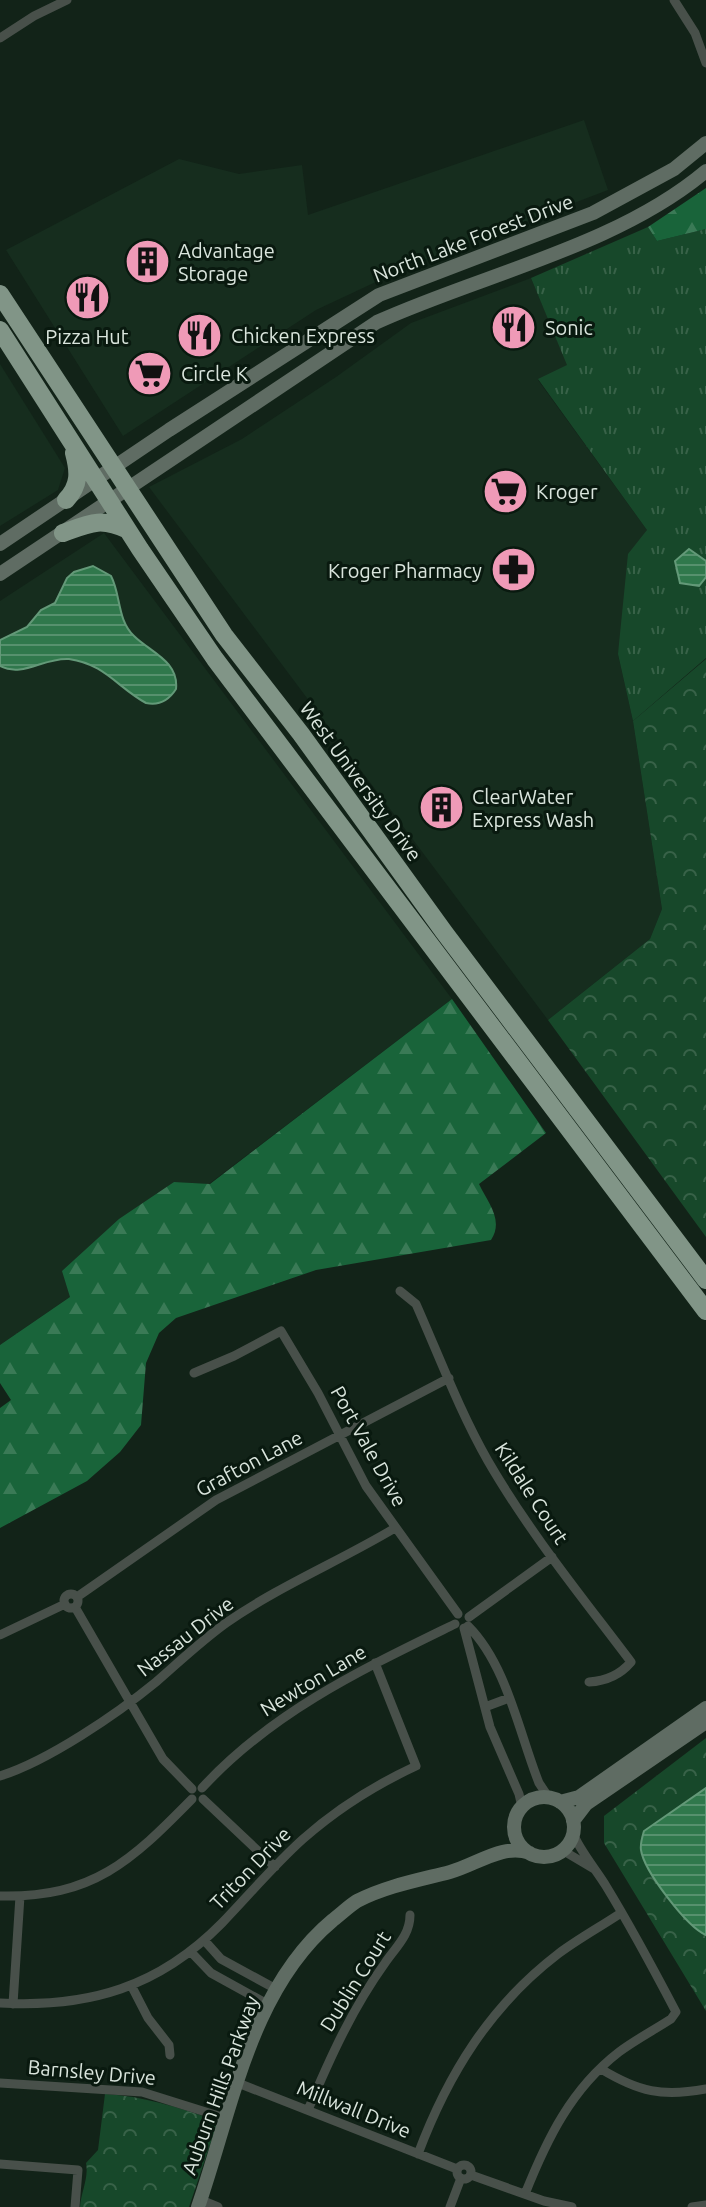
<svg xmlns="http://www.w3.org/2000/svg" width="706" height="2207" font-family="Ubuntu,sans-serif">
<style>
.built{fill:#162d1e}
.grass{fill:url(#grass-tufts)}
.forest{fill:url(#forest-firs)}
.park{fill:url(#park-crowns)}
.water{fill:url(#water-rules);stroke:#639978;stroke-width:2}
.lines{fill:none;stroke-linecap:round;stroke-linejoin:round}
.street{stroke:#48504a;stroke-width:9}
.secondary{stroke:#5f6c63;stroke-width:14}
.highway{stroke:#819587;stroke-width:18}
.labels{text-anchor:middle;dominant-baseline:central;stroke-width:6;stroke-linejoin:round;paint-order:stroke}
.street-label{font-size:20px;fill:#dae5dd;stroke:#09190f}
.poi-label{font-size:20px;fill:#dae5dd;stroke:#09190f;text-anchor:start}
</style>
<defs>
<pattern id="grass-tufts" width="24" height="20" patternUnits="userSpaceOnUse" patternTransform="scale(2)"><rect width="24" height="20" fill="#17482a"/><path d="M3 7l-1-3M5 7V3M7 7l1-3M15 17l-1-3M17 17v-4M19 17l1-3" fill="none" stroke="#386248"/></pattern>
<pattern id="forest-firs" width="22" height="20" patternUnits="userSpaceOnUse" patternTransform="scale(2)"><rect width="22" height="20" fill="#19643a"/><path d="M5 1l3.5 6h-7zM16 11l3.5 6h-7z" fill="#3a7a56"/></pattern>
<pattern id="park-crowns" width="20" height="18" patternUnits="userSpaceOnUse" patternTransform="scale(2)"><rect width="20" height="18" fill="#17482a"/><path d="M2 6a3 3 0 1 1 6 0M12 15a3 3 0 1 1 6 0" fill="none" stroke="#386248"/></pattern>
<pattern id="water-rules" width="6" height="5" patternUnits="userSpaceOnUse" patternTransform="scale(2)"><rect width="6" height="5" fill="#30784c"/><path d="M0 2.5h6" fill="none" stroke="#57916e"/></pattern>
</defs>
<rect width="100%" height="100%" fill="#122318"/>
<path class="built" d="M584,120L608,190L412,265L316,310L123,436L6,250L179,159L239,174L302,165L308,215Z
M531,278L568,365L538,380L647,530L618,654L633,721L662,909L650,939L548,1020L149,487L242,439L336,377L411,323Z
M0,364L65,468L58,490L0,526Z
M104,533L452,999L209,1184L174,1182L70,1297L0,1345V601Z"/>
<path class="grass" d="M648,227L657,241L706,229V658L633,721L618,654L628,554L647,530L538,379L567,365L531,278Z"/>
<path class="forest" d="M706,188V229L657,241L648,227Z
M452,999L546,1133L479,1184C488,1203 504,1220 491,1240L316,1270L176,1318L159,1333L146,1363L141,1425L120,1452L87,1481L0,1528V1408L11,1400L0,1383V1345L70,1297L62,1271L119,1219L174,1182L210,1184Z"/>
<path class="park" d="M706,659V1237L548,1020L650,939L662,909L633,721Z
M706,1738V2011L604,1843V1816Z
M105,2094C143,2096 176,2107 212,2119L216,2127L214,2133L189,2207H80C81,2192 89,2178 86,2163L98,2150Z"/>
<path class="water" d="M689,549L706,561V577L699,586L680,583L675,561Z
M93,566L111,576C121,595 117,620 134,636C150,652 179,661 176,689C169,700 160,706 146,703C118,688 105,664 69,659C44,657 23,678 0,666V640L27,627L41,610L55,603L67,578L74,572Z
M706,1788V1935C687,1927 644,1871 641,1850C640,1844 642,1838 644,1831Z"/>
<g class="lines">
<path class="street" d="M674,0L695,33L706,63
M0,38L34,16L67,0
M400,1291L416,1304C439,1356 460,1412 488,1461C529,1532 582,1597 631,1662C620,1675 606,1681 589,1682
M194,1373L234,1356L281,1331L318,1393L366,1486L458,1614
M64 1601a7 7 0 1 1 14 0a7 7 0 1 1-14 0Z
M77,1597L216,1500L449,1378
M75,1607L163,1759L192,1789
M469,1617L552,1557
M468,1626C507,1665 519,1733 539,1783L549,1798
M464,1628L490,1727L519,1794L522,1807
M0,1635L65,1604
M485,1707L509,1698
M0,1776C48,1761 117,1714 156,1682C179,1662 201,1641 226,1623C279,1586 340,1561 395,1528
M202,1788C273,1711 363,1669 455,1624
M203,1799L275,1867
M562,1850L594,1869
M0,1896C93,1898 131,1861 192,1799
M204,1940L221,1959L276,1989
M190,1951L211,1973L269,2005
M131,1985L148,2018L169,2045L170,2055
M0,2003C89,2008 159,1987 222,1923C249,1895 274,1865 303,1839C337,1809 375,1785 416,1766L375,1663
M13,2004L20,1896
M601,2069C639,2092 662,2097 706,2089
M0,2083L142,2092L225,2118
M238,2083L457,2169
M308,2110C330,2058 352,2009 385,1963C396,1947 410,1935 410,1915
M418,2154C448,2074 490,2006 558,1954C578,1939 600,1927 621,1913
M0,2164L78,2170L75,2207
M457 2172a7 7 0 1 1 14 0a7 7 0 1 1-14 0Z
M471,2175L544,2201L572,2207
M525,2194C547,2139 571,2089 619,2052C635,2040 654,2030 671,2019L676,2012C654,1970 631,1927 606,1886C597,1871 578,1848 573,1833
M201,2200L218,2207
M450,2207L461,2178
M692,2207L706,2205"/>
<path class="secondary" d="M0,544L169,430L379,295L593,213L674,169L706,143
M0,574L377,322C483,274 617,246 706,171
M514 1827a30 30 0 1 1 60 0a30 30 0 1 1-60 0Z
M560,1802L579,1797L706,1708
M573,1821L586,1804L706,1722
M198,2207C232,2109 250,1989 333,1920C341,1914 349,1906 357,1901C386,1886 419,1880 450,1872C476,1865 503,1843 530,1853"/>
<path class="highway" d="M0,294L224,635L301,734L444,932L706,1280
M0,330L140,549L215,659L706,1311
M66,500C80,485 79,472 74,453
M63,533C90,523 101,517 128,530"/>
</g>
<defs>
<symbol id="building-disc" viewBox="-11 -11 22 22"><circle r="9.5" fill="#ef9ab7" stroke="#09190f"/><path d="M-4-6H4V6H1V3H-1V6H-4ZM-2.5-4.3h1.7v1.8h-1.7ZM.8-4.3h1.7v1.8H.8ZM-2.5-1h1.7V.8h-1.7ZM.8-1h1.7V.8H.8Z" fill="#111"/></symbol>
<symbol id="restaurant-disc" viewBox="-11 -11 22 22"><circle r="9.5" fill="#ef9ab7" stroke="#09190f"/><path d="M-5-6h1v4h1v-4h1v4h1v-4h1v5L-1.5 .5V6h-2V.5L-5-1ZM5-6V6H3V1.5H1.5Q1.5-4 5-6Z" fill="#111"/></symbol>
<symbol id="supermarket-disc" viewBox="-11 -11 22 22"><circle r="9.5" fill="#ef9ab7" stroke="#09190f"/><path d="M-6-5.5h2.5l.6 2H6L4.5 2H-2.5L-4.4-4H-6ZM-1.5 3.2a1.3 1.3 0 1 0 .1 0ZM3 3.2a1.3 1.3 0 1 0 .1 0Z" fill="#111"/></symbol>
<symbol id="pharmacy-disc" viewBox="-11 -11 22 22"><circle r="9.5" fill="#ef9ab7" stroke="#09190f"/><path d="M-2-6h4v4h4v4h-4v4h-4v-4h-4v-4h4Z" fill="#111"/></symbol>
</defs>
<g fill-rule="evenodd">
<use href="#building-disc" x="122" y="236" width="51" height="51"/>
<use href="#restaurant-disc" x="62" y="272" width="51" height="51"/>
<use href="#restaurant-disc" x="488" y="302" width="51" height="51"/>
<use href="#restaurant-disc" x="174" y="310" width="51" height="51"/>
<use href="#supermarket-disc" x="124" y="348" width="51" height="51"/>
<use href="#supermarket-disc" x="480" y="466" width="51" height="51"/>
<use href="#pharmacy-disc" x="488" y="544" width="51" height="51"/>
<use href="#building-disc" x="416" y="782" width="51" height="51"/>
</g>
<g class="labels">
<g class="street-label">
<text transform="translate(473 238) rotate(-21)">North Lake Forest Drive</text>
<text transform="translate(361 781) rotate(54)">West University Drive</text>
<text transform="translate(369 1446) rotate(61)">Port Vale Drive</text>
<text transform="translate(249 1463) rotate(-28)">Grafton Lane</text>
<text transform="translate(532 1493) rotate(57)">Kildale Court</text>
<text transform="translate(185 1636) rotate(-38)">Nassau Drive</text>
<text transform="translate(313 1680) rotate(-31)">Newton Lane</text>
<text transform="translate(250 1868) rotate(-46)">Triton Drive</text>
<text transform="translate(355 1981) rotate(-58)">Dublin Court</text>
<text transform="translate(92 2072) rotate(5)">Barnsley Drive</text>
<text transform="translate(220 2085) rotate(-70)">Auburn Hills Parkway</text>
<text transform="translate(354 2109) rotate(22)">Millwall Drive</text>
</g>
<g class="poi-label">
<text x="178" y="250">Advantage<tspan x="178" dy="23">Storage</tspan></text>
<text x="545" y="327">Sonic</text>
<text x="231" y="335">Chicken Express</text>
<text x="87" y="336" text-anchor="middle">Pizza Hut</text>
<text x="181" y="373">Circle K</text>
<text x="536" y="491">Kroger</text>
<text x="482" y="570" text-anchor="end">Kroger Pharmacy</text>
<text x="472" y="796">ClearWater<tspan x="472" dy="23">Express Wash</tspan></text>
</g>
</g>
</svg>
